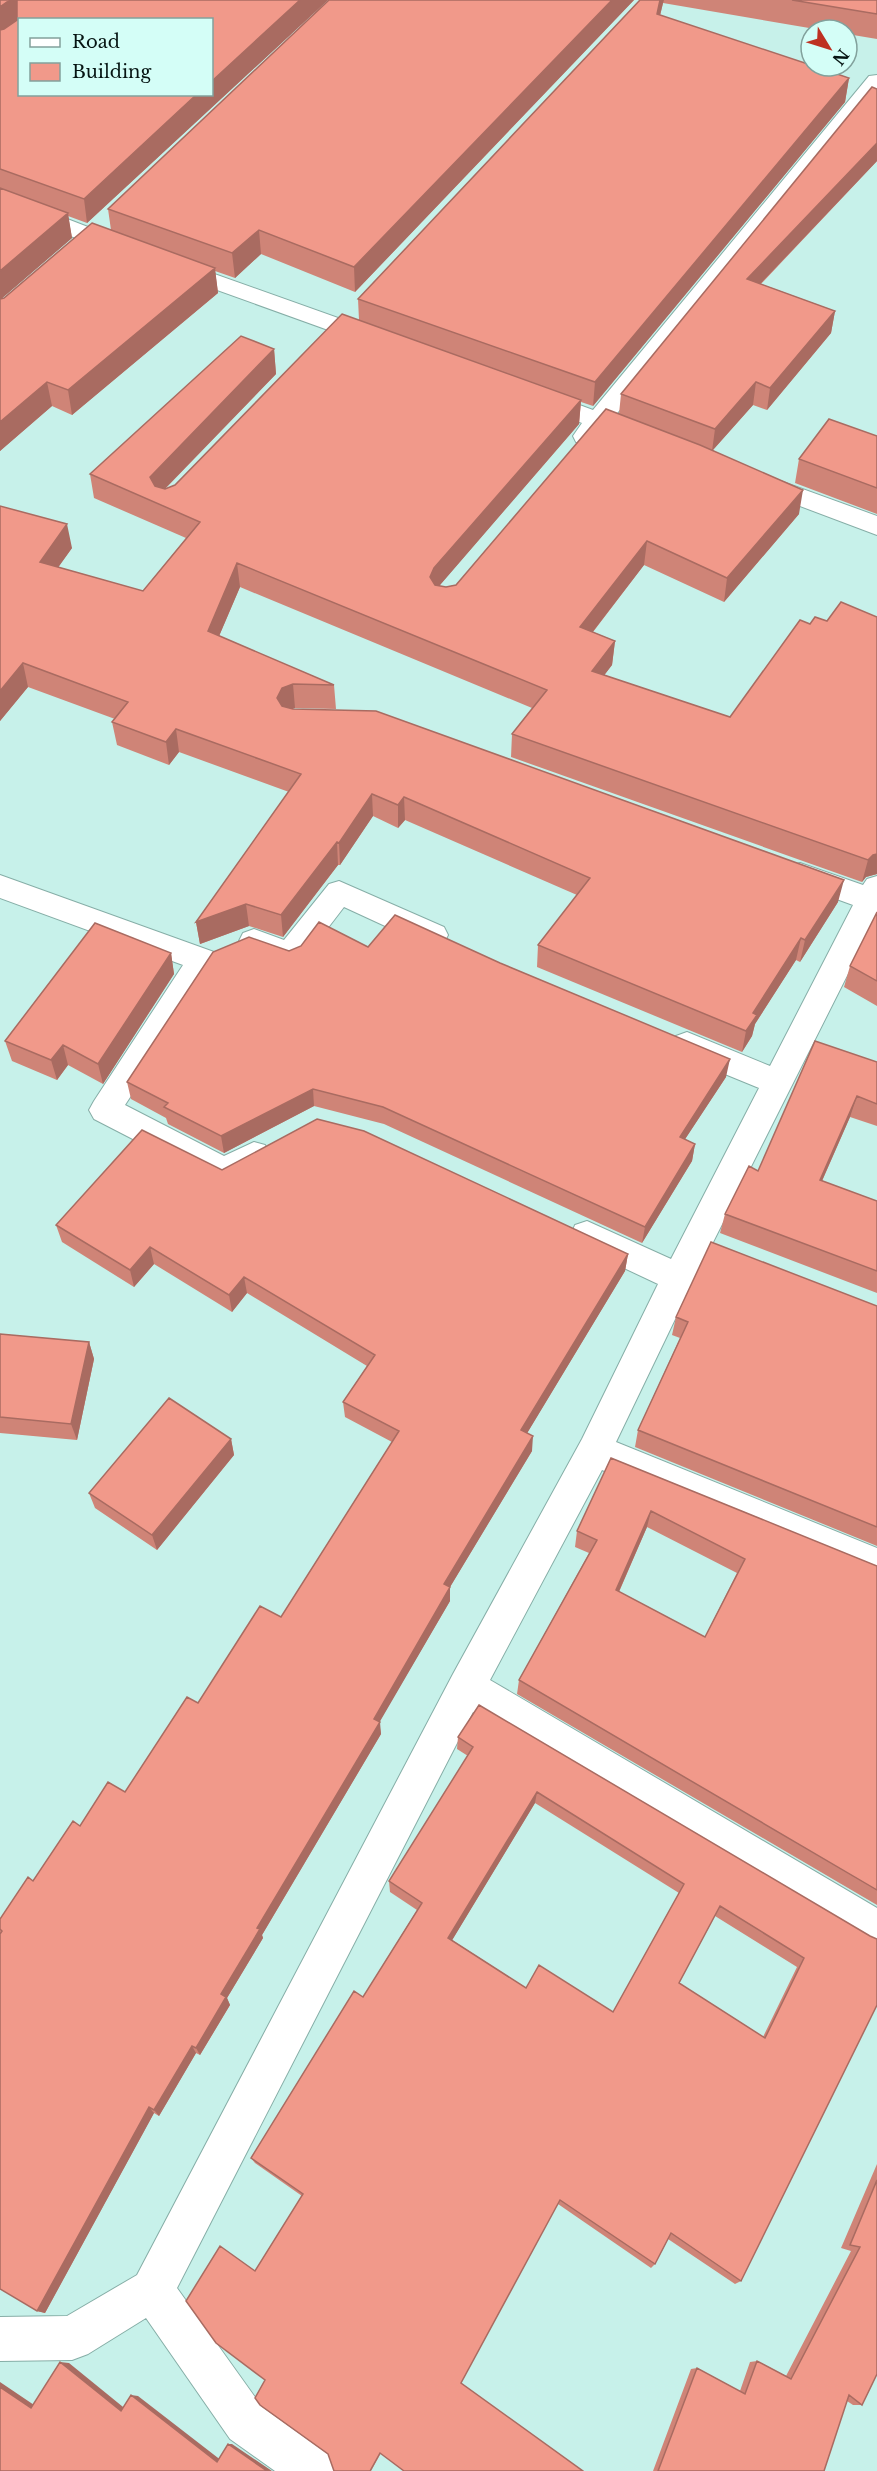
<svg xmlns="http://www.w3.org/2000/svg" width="877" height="2471" font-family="'Libre Baskerville',serif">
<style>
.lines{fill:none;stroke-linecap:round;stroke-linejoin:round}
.street-casing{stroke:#86aea7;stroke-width:2}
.street{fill:#fff;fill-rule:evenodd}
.wall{fill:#cf8477;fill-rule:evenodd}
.shaded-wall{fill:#a96b61}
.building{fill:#f1998a;stroke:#a96b61;stroke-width:1.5;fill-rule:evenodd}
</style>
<rect width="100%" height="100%" fill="#c7f1ea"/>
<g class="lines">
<defs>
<path id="street" d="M877,75V95L614,417L649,430L652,436L649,442L640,444L603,431C594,441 590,445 576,442L573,436L582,423L530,404L527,398L530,392L539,390L593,410L869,76Z
M0,193L132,244L136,249L132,254L124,256L116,254L0,208Z
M175,260L383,334L387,339L383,344L375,346L367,344L167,272L163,267L167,262Z
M761,474L877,516V535L752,488L748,482L752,476Z
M800,863L863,885L867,879L877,876V916L690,1288L616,1442L877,1548V1582L602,1470L490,1680L877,1908V1950L863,1944L473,1712L177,2288L262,2407L329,2455L336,2471H275L230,2439L146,2318L88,2354L72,2360L0,2361V2317L67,2316L137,2275L453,1674L582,1439L658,1284L575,1245L571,1235L575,1225L587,1221L671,1259L759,1088L676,1054L671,1045L676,1036L687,1032L770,1066L853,905L790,882L785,874L790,866Z
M0,875L214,952L218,960L214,968L125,1105L224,1156L254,1142L265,1145L270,1155L265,1165L224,1186L94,1119L89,1110L94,1101L183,965L0,898Z
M339,881L444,927L448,935L444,943L433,947L422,943L344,907L301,963L290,967L243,949L239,941L243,933L254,929L284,940L329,884Z"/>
</defs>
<use href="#street" class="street-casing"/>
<use href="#street" class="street"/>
</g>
<path class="wall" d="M0,0H328L87,223L68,216L72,238L1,299L4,298L111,230L108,209L329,0H634L355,292L261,254L235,278L215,271L218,293L72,415L52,406L0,451Z
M640,0H877V39L847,34V30H821L663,3L660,16L849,78L845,102L593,406L581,402L579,424L439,586L446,587L456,585L619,414L621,394L877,89V161L761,284L835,311L831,333L767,410L753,405L713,450L799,514L724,602L644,565L593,632L615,641L612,665L604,675L730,717L810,624L877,617V874L866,877L862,882L511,757L512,734L532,708L240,587L219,636L334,685L336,709L295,708L292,709L838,902L800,962L796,960L755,1024L752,1036L742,1052L537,967L538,945L577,895L405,820L398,828L373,816L340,865H338L283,937L249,926L200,944L196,922L289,792L179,752L169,765L117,745L112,722L115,719L28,687L0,721V506L72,548L58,567L143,591L186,538L94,498L90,474L274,349L276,374L165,489L175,485L359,320L358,299Z
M877,436V514L795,483L799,459Z
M877,912V1006L844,987L850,966Z
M368,947L726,1077L685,1139L695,1144L692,1161L642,1243L384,1124L314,1106L224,1153L168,1124L166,1118L131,1099L127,1082L289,951Z
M171,953L174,974L103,1084L68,1065L57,1080L12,1061L5,1041Z
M877,1062V1126L850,1117L822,1181L877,1201V1293L720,1233L725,1214L758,1171Z
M222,1170L628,1254L625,1271L527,1433L532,1451L450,1587V1601L379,1722L381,1734L262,1935L263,1938L227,1998L230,2005L200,2055L196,2053L159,2116L154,2113L45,2313L37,2311L0,1932V1919L80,1826L125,1792L198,1703L281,1617L392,1442L345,1417L343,1402L367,1366L247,1293L232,1312L154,1264L134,1287L62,1242L56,1225Z
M877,1306V1546L635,1447L638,1430L680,1338L672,1335L676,1317Z
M0,1334L89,1342L94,1359L77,1440L0,1433Z
M231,1439L234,1455L157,1550L95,1508L89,1493Z
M611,1458L877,1566V1905L517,1694L519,1680L589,1553L575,1547L577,1531ZM647,1527L737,1573L705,1637L619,1592Z
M458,1737L870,1936L741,2281L735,2284L668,2239L655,2264L651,2268L558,2204L381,2453L371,2471H334L328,2454L265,2380L255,2271L302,2196L255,2163L251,2158L363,1997L417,1910L390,1892L389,1881L468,1756L457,1749ZM535,1803L679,1893L613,2012L526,1988L452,1940ZM715,1916L797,1967L763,2037L679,1983Z
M877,2164V2374L862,2405H853L847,2401L824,2471H653L691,2369L697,2368L740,2391L750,2362L757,2361L786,2376L851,2251L841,2248Z"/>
<path class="shaded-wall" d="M17,0L21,20L0,35V7L7,2Z
M300,0H328L87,223L84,199L197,94H212V81Z
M612,0H634L355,292L354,267Z
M660,0H664L663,3L654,39L657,14Z
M849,78L845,102L593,406L595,382Z
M877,143V161L744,301L747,279Z
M68,213L72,238L0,300V271Z
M259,230L261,254L235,278L232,253Z
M215,268L218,293L72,415L68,390Z
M835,311L831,333L767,410L770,388Z
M274,349L276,374L153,501L150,477Z
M47,382L52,406L0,451V422Z
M756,382L753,405L712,451L715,429Z
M581,400L579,424L434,592L430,577L434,568Z
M803,490L799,514L724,602L727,578Z
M67,524L72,548L45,586L40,562Z
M647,541L644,565L578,651L580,627Z
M237,563L240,587L211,655L208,631Z
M615,641L612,665L590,694L592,671Z
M23,663L28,687L0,721V691Z
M293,684L295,708L284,711L277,698L282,688Z
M176,729L179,752L169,765L166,742Z
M372,794L373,816L340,865L339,843Z
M404,797L405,820L398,828V805Z
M337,842L338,865L283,937L281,915Z
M877,854V874L866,877L862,882L868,860L873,855Z
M844,880L838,902L800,962L805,940Z
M246,904L249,926L200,944L196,922Z
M801,938L796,960L755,1024L752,1036L742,1052L746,1031L753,1013Z
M171,953L174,974L103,1084L98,1064Z
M63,1045L68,1065L57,1080L51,1060Z
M730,1059L726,1077L676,1153L680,1137Z
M313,1089L314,1106L224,1153L221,1136Z
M857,1096L850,1117L814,1199L820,1180Z
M695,1144L692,1161L642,1243L645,1227Z
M150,1247L154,1264L134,1287L130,1270Z
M628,1254L625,1271L520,1445L521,1430Z
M244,1277L247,1293L232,1312L229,1295Z
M89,1342L94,1359L77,1440L71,1424Z
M533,1436L532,1451L444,1597V1584Z
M231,1439L234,1455L157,1550L152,1535Z
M651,1511L647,1527L613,1605L616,1590Z
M450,1587V1601L375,1730L374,1719Z
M380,1722L381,1734L262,1935L263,1938L227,1998L230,2005L200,2055L196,2048L221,1994L257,1928Z
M537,1792L535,1803L448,1947V1938Z
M192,2046L196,2053L159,2116L154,2110Z
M149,2107L154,2113L45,2313L37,2311Z
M60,2362L69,2363L128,2411H121Z
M0,2382L40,2409L31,2408L0,2387Z
M131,2395L138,2396L222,2461L217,2462Z
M228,2444H232L272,2471H267Z"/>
<path class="building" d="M0,0H16L7,2L0,7Z
M17,0H300L212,81V20H20V94H197L84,199L0,169V30L4,29L17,20Z
M329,0H612L354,267L259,230L232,253L108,209Z
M640,0H660L657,14L811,65V66H814L849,78L595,382L358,299Z
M792,0H877V14Z
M872,87L877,89V143L747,279L835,311L770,388L756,382L715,429L621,394Z
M0,188L68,213L0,271Z
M92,223L215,268L68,390L47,382L0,422V299L4,298Z
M342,314L581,400L434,568L430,577L435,585L446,587L456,585L606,409L700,445L803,490L727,578L647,541L580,627L615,641L592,671L730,717L800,620L810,624L815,617L827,621L841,602L877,617V854L873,855L868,860L512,734L547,690L237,563L208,631L334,685L293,684L282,688L277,698L282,706L293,709L376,711L844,880L805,940L801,938L753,1013L757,1015L746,1031L538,945L590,878L404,797L398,805L372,794L339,843L337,842L281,915L246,904L196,922L301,774L176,729L166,742L112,722L128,702L23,663L0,691V506L67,524L40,562L143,591L200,522L90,474L241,336L274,349L150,477L155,486L165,489L175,485Z
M829,419L877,436V488L799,459Z
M877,912V981L850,966Z
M395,915L500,963L730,1059L680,1137L695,1144L645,1227L383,1107L313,1089L221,1136L164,1107L168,1103L127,1082L213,952L249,937L289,951L301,946L319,922L368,947Z
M95,923L171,953L98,1064L63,1045L51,1060L5,1041Z
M815,1041L877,1062V1104L857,1096L820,1180L877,1201V1271L725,1214L749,1166L758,1171Z
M317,1119L364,1131L628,1254L521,1430L533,1436L444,1584L450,1587L374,1719L380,1722L257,1928L260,1929L221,1994L226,1997L196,2048L192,2046L154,2110L149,2107L37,2311L0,2289V1934L2,1931L0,1929V1919L28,1877L33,1881L73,1821L80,1826L108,1782L125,1792L187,1697L198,1703L260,1606L281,1617L399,1431L343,1402L375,1355L244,1277L229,1295L150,1247L130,1270L56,1225L142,1130L222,1170Z
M711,1242L877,1306V1527L638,1430L688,1322L676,1317Z
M0,1334L89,1342L71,1424L0,1417Z
M169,1398L231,1439L152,1535L89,1493Z
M611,1458L877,1566V1890L519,1680L597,1540L577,1531ZM651,1511L745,1559L705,1637L616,1590Z
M479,1705L870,1936L877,1939V2005L741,2281L671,2233L655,2264L560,2200L461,2383L583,2471H404L380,2453L370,2471H334L328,2454L260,2405L255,2398L265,2380L216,2343L186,2301L220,2246L255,2271L303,2194L251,2158L354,1991L363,1997L422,1903L389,1881L473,1747L458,1737ZM537,1792L684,1884L613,2012L539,1965L526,1988L448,1938ZM720,1906L804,1958L765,2038L679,1983Z
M877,2180V2374L862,2405L849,2395L824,2471H658L697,2368L745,2394L757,2361L791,2379L860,2247L850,2245Z
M60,2362L121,2411L131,2395L217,2462L228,2444L267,2471H0V2387L31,2408Z"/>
<rect x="18" y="18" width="195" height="78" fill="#d4fef7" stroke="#82a19c" stroke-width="1.5"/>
<rect x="30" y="38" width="30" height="9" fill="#ffffff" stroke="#82a19c" stroke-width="1.5"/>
<text x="72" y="48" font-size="18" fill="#061513">Road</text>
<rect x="30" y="63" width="30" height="18" fill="#f1998a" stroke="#82a19c" stroke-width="1.5"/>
<text x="72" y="78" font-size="18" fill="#061513">Building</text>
<g transform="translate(829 48) rotate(128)"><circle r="28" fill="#d4fef7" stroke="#82a19c" stroke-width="1.5"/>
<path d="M0-4.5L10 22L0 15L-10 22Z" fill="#be3122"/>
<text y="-9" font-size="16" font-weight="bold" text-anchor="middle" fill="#061513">N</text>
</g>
</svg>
